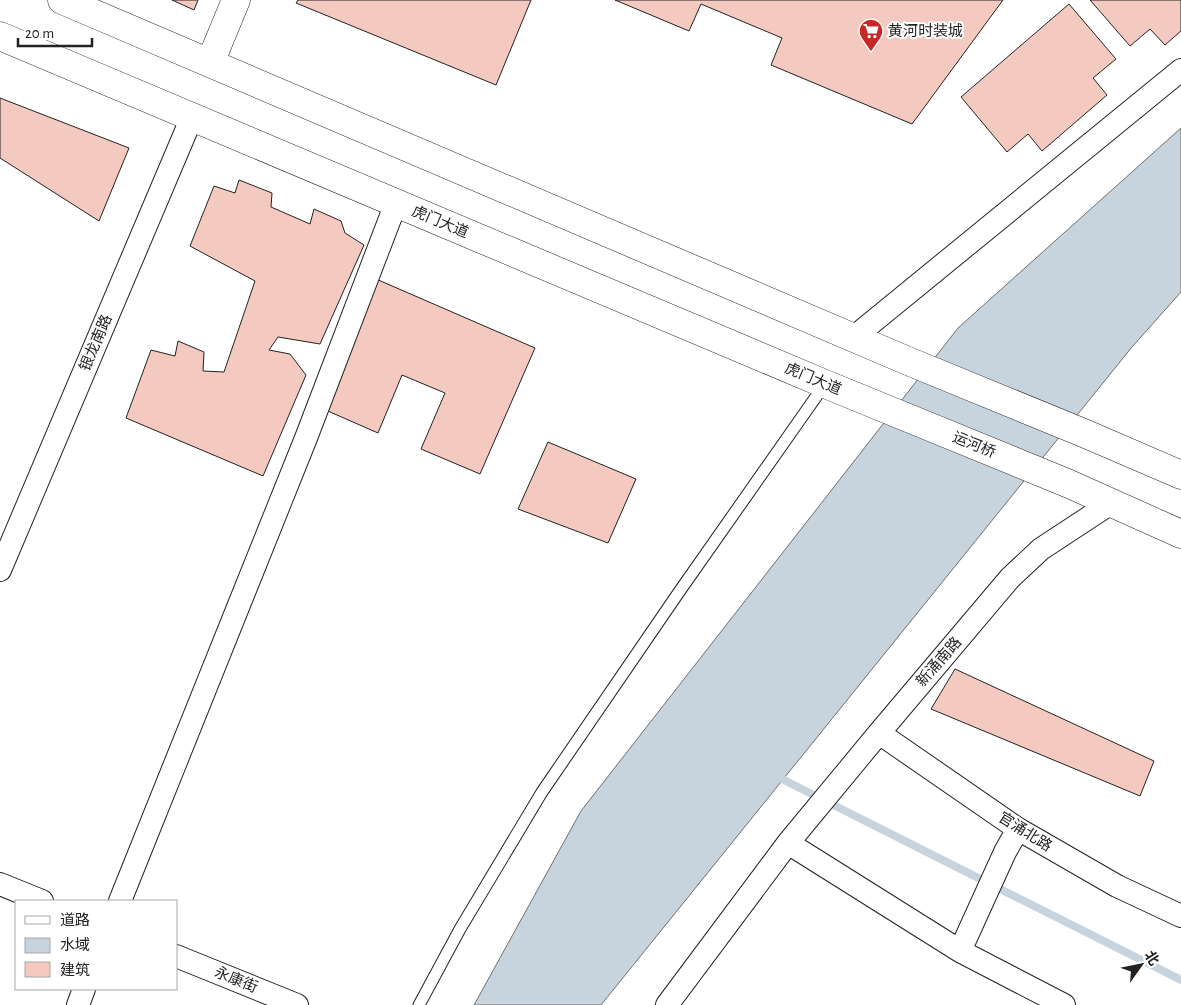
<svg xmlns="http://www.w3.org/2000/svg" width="1181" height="1005" font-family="'Alegreya Sans','Noto Sans SC',sans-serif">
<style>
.water{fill:#c7d3dd;stroke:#6f6f6f}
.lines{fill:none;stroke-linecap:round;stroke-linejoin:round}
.stream{stroke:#c7d3dd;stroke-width:8}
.building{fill:#f3c9c0;stroke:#222}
.lane-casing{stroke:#222;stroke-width:13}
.street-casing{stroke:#222;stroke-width:24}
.secondary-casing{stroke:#222;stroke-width:29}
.primary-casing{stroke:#222;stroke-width:29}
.lane{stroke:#fff;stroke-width:11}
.street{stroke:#fff;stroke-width:22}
.secondary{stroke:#fff;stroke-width:28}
.primary{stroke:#fff;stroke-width:28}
.labels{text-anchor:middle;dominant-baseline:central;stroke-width:4;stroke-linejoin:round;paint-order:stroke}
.poi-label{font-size:15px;fill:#222;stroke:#fff;text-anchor:start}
.street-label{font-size:15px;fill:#222;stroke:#fff}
</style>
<rect width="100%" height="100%" fill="#fff"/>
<path class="water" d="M1181,128V292L1132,347L601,1005H474L581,811L958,328Z"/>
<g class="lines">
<path class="stream" d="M774,775L1181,980"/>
</g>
<path class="building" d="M172,0H198L194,10Z
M298,0H531L496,85L296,3Z
M615,0H1003L912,124L771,65L782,38L701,4L689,31Z
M1090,0H1181V31L1165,45L1150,29L1130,46Z
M1069,4L1116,59L1093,78L1107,95L1042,151L1028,134L1007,152L961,97Z
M0,98L129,148L99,221L0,158Z
M239,180L272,193L271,207L310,224L314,209L341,221L345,233L364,245L320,344L278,337L269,350L290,354L306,375L263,476L126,418L151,350L175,356L178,341L204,352L203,371L224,372L255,281L190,246L214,186L235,193Z
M376,279L535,348L480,474L421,449L445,393L402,375L378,433L321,408Z
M548,442L636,479L608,543L518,509Z
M955,669L1154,761L1140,796L931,709Z"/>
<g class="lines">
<defs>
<path id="lane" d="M419,1005L460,929L542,792L679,592L825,384"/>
<path id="street" d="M853,338L1181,70
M0,570L192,117
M879,733L1018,829L1117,886L1181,916
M788,843L879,733L1010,578L1041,549L1111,503
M0,884L42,901
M120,901L306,438L396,203
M960,951L1005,852L1018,829
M176,956L297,1005
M78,1005L84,989
M667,1005L788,843L960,951L1064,1005"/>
<path id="secondary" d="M210,63L236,0"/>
<path id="primary" d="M62,0L908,361L1086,434L1181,475
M0,36L825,384L1067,483L1181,534"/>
</defs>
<use href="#lane" class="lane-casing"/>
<use href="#street" class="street-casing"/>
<use href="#secondary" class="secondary-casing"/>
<use href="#primary" class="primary-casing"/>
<use href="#lane" class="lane"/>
<use href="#street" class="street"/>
<use href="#secondary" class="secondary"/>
<use href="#primary" class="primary"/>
</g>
<defs>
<symbol id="supermarket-pin" viewBox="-11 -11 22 30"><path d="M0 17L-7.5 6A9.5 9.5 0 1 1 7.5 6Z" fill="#c62828" stroke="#fff"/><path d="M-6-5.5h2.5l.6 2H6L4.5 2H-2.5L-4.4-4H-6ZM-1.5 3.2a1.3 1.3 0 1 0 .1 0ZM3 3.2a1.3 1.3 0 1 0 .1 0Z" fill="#fff"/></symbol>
</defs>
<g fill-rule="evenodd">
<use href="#supermarket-pin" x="857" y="17" width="28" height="38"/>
</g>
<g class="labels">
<g class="poi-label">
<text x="888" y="31">黄河时装城</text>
</g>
<g class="street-label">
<text transform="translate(440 222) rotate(23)">虎门大道</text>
<text transform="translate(96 343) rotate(-67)">银龙南路</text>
<text transform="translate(813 379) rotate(23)">虎门大道</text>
<text transform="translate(974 445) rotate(22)">运河桥</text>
<text transform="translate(939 662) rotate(-49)">新涌南路</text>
<text transform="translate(1025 832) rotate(32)">官涌北路</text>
<text transform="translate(236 980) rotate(22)">永康街</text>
</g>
</g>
<rect x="15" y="900" width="162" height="90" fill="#ffffff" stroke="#a7a7a7"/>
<rect x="25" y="916" width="25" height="8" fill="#ffffff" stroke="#a7a7a7"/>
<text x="60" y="925" font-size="15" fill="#222222">道路</text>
<rect x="25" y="938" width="25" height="15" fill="#c7d3dd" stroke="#a7a7a7"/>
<text x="60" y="950" font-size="15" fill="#222222">水域</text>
<rect x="25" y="962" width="25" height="15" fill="#f3c9c0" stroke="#a7a7a7"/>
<text x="60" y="975" font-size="15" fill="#222222">建筑</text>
<g transform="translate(1141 965) rotate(57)" stroke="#ffffff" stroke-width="4" paint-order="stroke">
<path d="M0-4L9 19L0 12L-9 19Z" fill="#222222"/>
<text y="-8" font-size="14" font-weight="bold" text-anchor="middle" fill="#222222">北</text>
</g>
<path d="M18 38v8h74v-8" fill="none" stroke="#222222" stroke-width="2.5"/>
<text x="25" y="38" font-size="15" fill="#222222" stroke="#ffffff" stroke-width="4" paint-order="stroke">20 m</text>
</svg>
